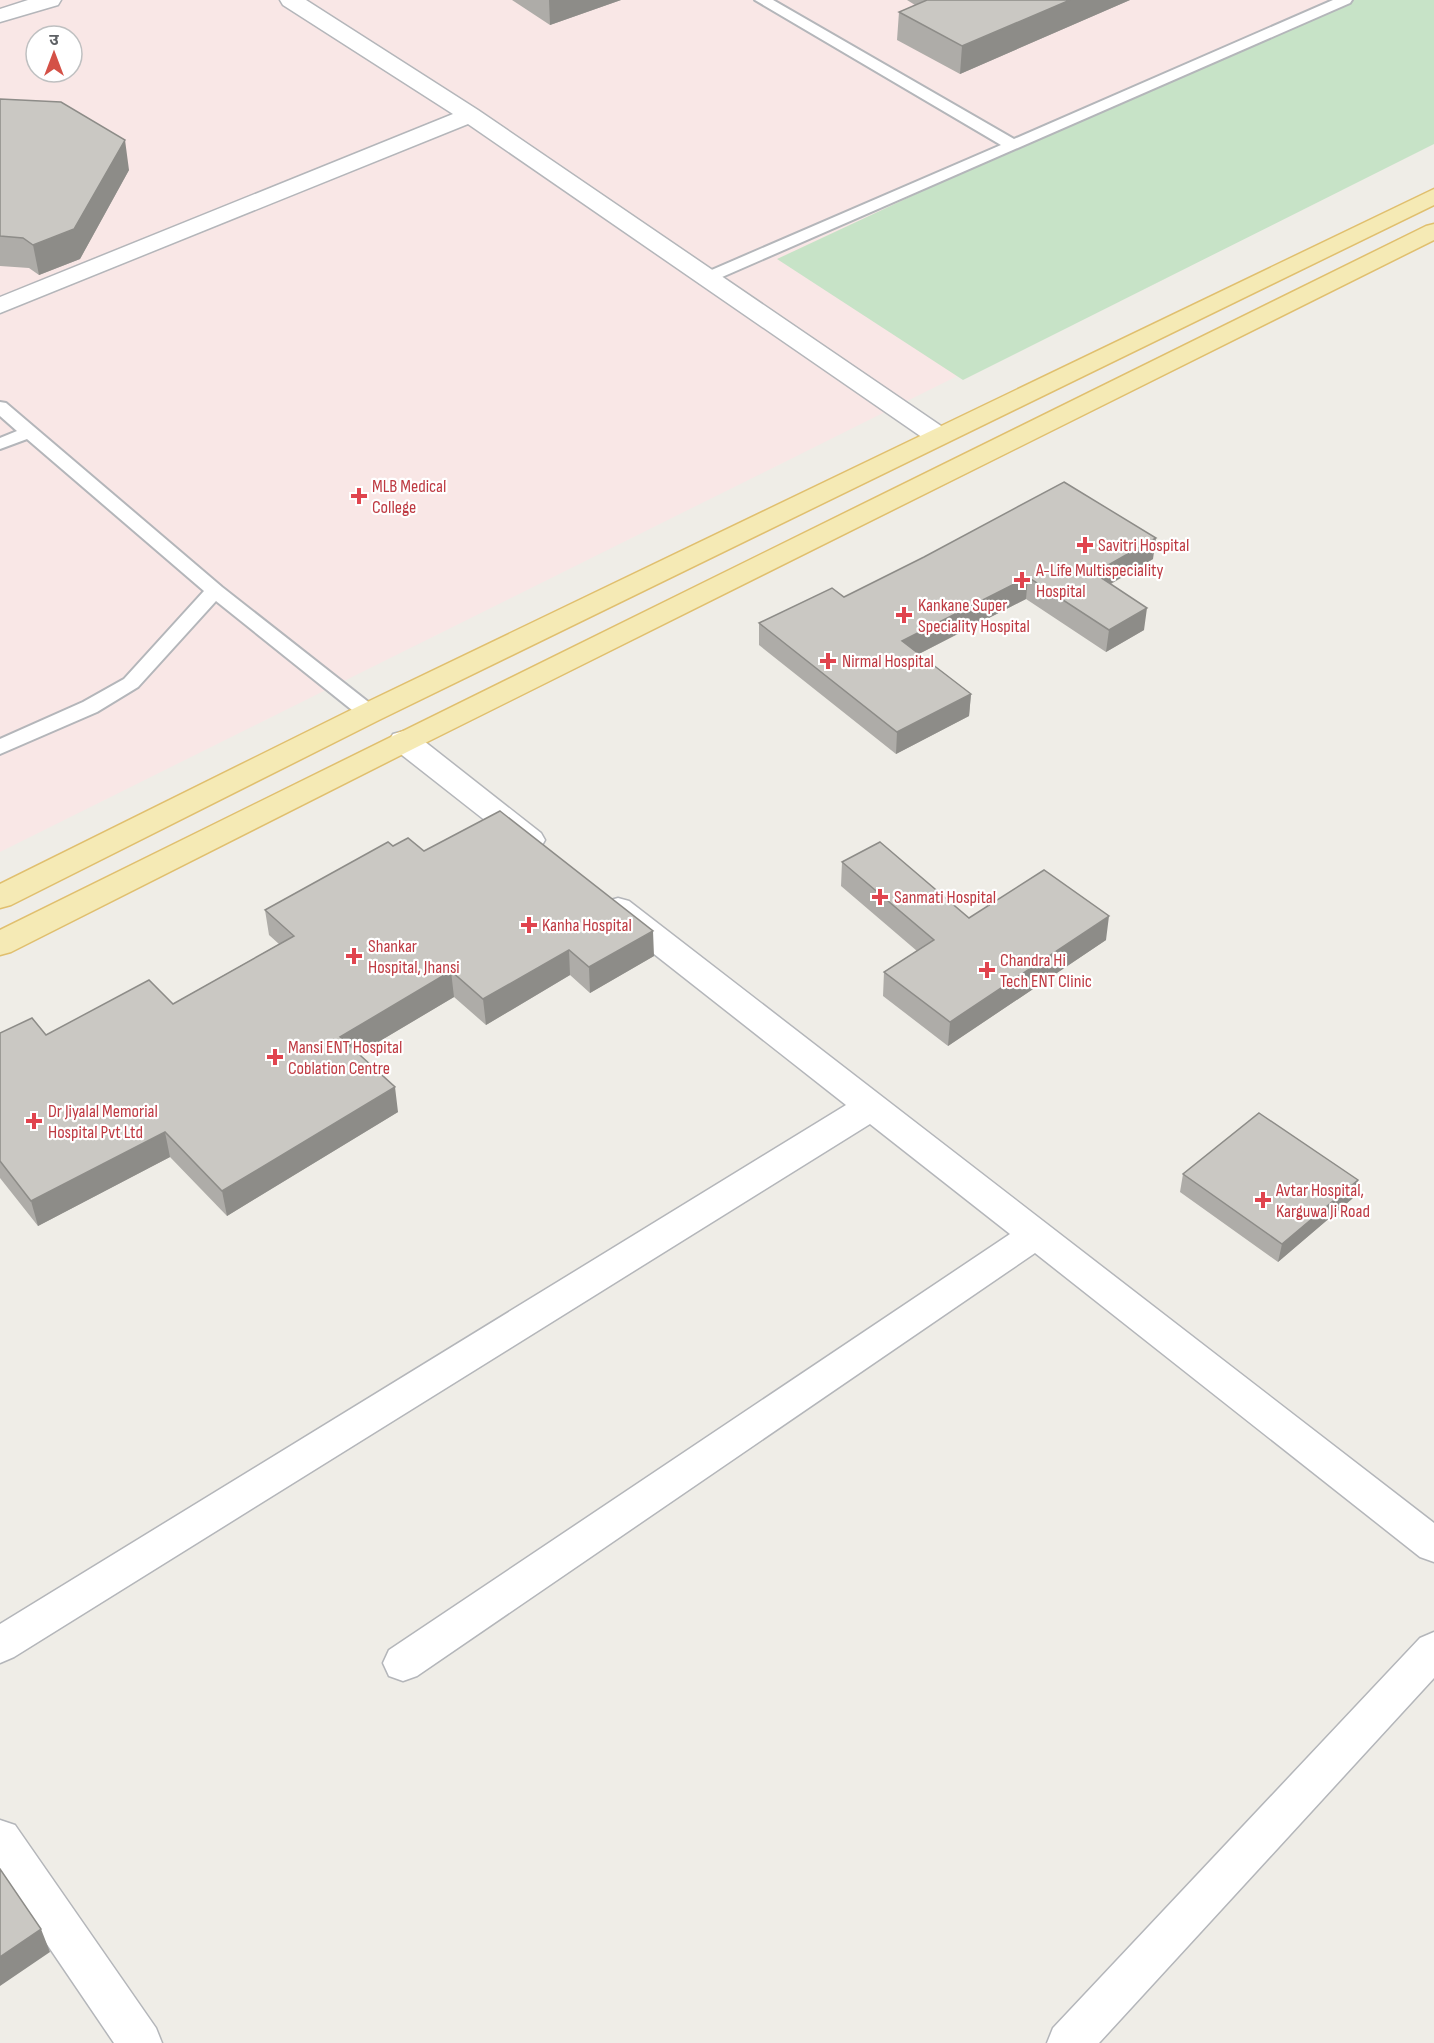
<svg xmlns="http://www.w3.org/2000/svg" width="1434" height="2043" font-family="'Sofia Sans Condensed','Noto Sans Devanagari',sans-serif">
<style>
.medical{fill:#f9e7e6;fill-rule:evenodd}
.green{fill:#c7e3c7}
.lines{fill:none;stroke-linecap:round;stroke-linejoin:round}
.lane-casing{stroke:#b4b6ba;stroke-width:4}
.street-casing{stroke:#b4b6ba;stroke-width:3}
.primary-casing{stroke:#e0bf6e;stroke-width:3}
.lane{fill:#fff;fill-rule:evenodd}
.street{fill:#fff;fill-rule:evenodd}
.primary{fill:#f5eab5;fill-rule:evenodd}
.wall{fill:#aeaca8}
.shaded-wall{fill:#8d8c88}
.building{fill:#cac8c3;stroke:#8d8c88;stroke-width:1.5}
.health-dot{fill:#e0444e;stroke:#fff;stroke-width:2}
.labels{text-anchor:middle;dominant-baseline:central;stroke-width:4.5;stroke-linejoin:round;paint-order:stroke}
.health-label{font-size:18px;fill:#be3a42;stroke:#fff;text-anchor:start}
</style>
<rect width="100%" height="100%" fill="#efede7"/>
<path class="medical" d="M0,0H1434V139L0,852ZM36,36H72V72H36Z"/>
<path class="green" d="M1331,0H1434V144L963,380L777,259Z"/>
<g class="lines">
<defs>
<path id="lane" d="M755,0H773L1014,139L1333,0H1352L1350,3L706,284L700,283L698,279L700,275L1001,145Z
M0,402L6,403L222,587L376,708L379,713L376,718L369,719L362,718L216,601L138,687L97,712L0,754V739L83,702L124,679L204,591L27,439L0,449V438L17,431L0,416Z"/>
<path id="street" d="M28,0H61L58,5L0,22V9Z
M280,0H306L478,110L947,430L951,436L947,442L938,444L929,442L468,124L0,313V297L453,114L283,5Z
M404,731L415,734L541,833L545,840L541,847L530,850L519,847L393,748L389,741L393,734Z
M618,898L629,901L1434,1523V1562L1420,1557L1035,1253L417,1676L403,1681L389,1676L383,1663L389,1650L1010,1234L870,1124L14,1657L0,1663V1624L846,1105L607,917L602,909L607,901Z
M1434,1632V1678L1099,2043H1047L1053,2028L1420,1638Z
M0,1820L15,1825L156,2028L162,2043H114L0,1875Z"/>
<path id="primary" d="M1434,189V205L379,720L11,905L0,908V884L359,706Z
M1434,224V240L415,748L11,952L0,955V930L1426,226Z"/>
</defs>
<use href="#lane" class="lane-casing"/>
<use href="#street" class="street-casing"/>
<use href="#primary" class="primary-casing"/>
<use href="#lane" class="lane"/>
<use href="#street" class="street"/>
<use href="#primary" class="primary"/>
</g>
<path class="wall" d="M512,0H621L550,25Z
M907,0H1130L960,74L897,40L899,12L915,5Z
M0,99L129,170L80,259L39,275L29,268L0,266Z
M1153,559L1111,584L1144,630L1106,652L1026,599L919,654L971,694L969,716L896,754L759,645V623L844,597Z
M393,846L424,851L654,956L590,993L570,975L486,1025L454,997L358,1054L398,1112L227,1216L170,1157L38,1226L0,1178V1033L46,1035L173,1004L279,944L269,935L265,910Z
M842,862L969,918L1106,940L948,1046L883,996L884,972L917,951L841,886Z
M1183,1174L1353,1198L1278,1262L1180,1192Z"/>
<path class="shaded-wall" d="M549,0H621L550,25Z
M1070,0H1130L960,74L962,46Z
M125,140L129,170L80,259L39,275L33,245Z
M1156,538L1153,559L1091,595L1094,573Z
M1028,577L1026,599L901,663L902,641Z
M1147,608L1144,630L1106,652L1109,630Z
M971,694L969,716L896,754L897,732Z
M1109,916L1106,940L948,1046L950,1022Z
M653,931L654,956L590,993L589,967Z
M569,950L570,975L486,1025L483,999Z
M451,971L454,997L343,1063L340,1037Z
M395,1087L398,1112L227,1216L222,1191Z
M165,1132L170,1157L38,1226L31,1201Z
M1358,1180L1353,1198L1278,1262L1282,1244Z
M41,1929L50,1952L0,1986V1957Z"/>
<path class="building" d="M927,0H1070L962,46L899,12Z
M0,99L61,102L125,140L74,229L33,245L23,238L0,236Z
M1064,482L1156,538L1094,573L1147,608L1109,630L1028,577L902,641L971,694L897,732L759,623L832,588L844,597L924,557Z
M500,811L653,931L589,967L569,950L483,999L451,971L340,1037L395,1087L222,1191L165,1132L31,1201L0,1161V1033L32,1018L46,1035L149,980L173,1004L294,936L265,910L388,842L393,846L408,838L424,851Z
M880,842L969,918L1044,870L1109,916L950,1022L884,972L934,940L842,862Z
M1259,1113L1358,1180L1282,1244L1183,1174Z
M0,1869L41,1929L0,1957Z"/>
<g class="health-dot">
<path d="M356 487h6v6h6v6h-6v6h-6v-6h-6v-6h6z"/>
<path d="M1082 536h6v6h6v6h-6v6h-6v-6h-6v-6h6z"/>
<path d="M1019 571h6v6h6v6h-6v6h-6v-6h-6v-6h6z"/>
<path d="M901 606h6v6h6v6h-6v6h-6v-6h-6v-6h6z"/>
<path d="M825 652h6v6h6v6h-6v6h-6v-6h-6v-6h6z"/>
<path d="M877 888h6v6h6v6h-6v6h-6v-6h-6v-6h6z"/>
<path d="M526 916h6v6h6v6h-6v6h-6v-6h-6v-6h6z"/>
<path d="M351 947h6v6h6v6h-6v6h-6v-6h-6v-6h6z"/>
<path d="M984 961h6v6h6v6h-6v6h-6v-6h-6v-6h6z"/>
<path d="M272 1048h6v6h6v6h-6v6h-6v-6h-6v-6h6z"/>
<path d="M31 1112h6v6h6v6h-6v6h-6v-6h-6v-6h6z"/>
<path d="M1260 1191h6v6h6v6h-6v6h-6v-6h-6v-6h6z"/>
</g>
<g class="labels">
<g class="health-label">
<text x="372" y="486">MLB Medical<tspan x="372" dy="21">College</tspan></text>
<text x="1098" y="545">Savitri Hospital</text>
<text x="1036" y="570">A-Life Multispeciality<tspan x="1036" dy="21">Hospital</tspan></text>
<text x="918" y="605">Kankane Super<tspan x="918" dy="21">Speciality Hospital</tspan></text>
<text x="842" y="661">Nirmal Hospital</text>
<text x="894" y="897">Sanmati Hospital</text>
<text x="542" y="925">Kanha Hospital</text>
<text x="368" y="946">Shankar<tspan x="368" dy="21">Hospital, Jhansi</tspan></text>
<text x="1000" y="960">Chandra Hi<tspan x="1000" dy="21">Tech ENT Clinic</tspan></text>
<text x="288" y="1047">Mansi ENT Hospital<tspan x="288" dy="21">Coblation Centre</tspan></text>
<text x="48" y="1111">Dr Jiyalal Memorial<tspan x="48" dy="21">Hospital Pvt Ltd</tspan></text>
<text x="1276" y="1190">Avtar Hospital,<tspan x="1276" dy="21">Karguwa Ji Road</tspan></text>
</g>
</g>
<g transform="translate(54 54)"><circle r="28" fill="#ffffff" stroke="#bfc0c1" stroke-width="1.5"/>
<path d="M0-4.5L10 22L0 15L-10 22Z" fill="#d45147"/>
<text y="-9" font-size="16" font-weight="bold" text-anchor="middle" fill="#5e6165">उ</text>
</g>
</svg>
